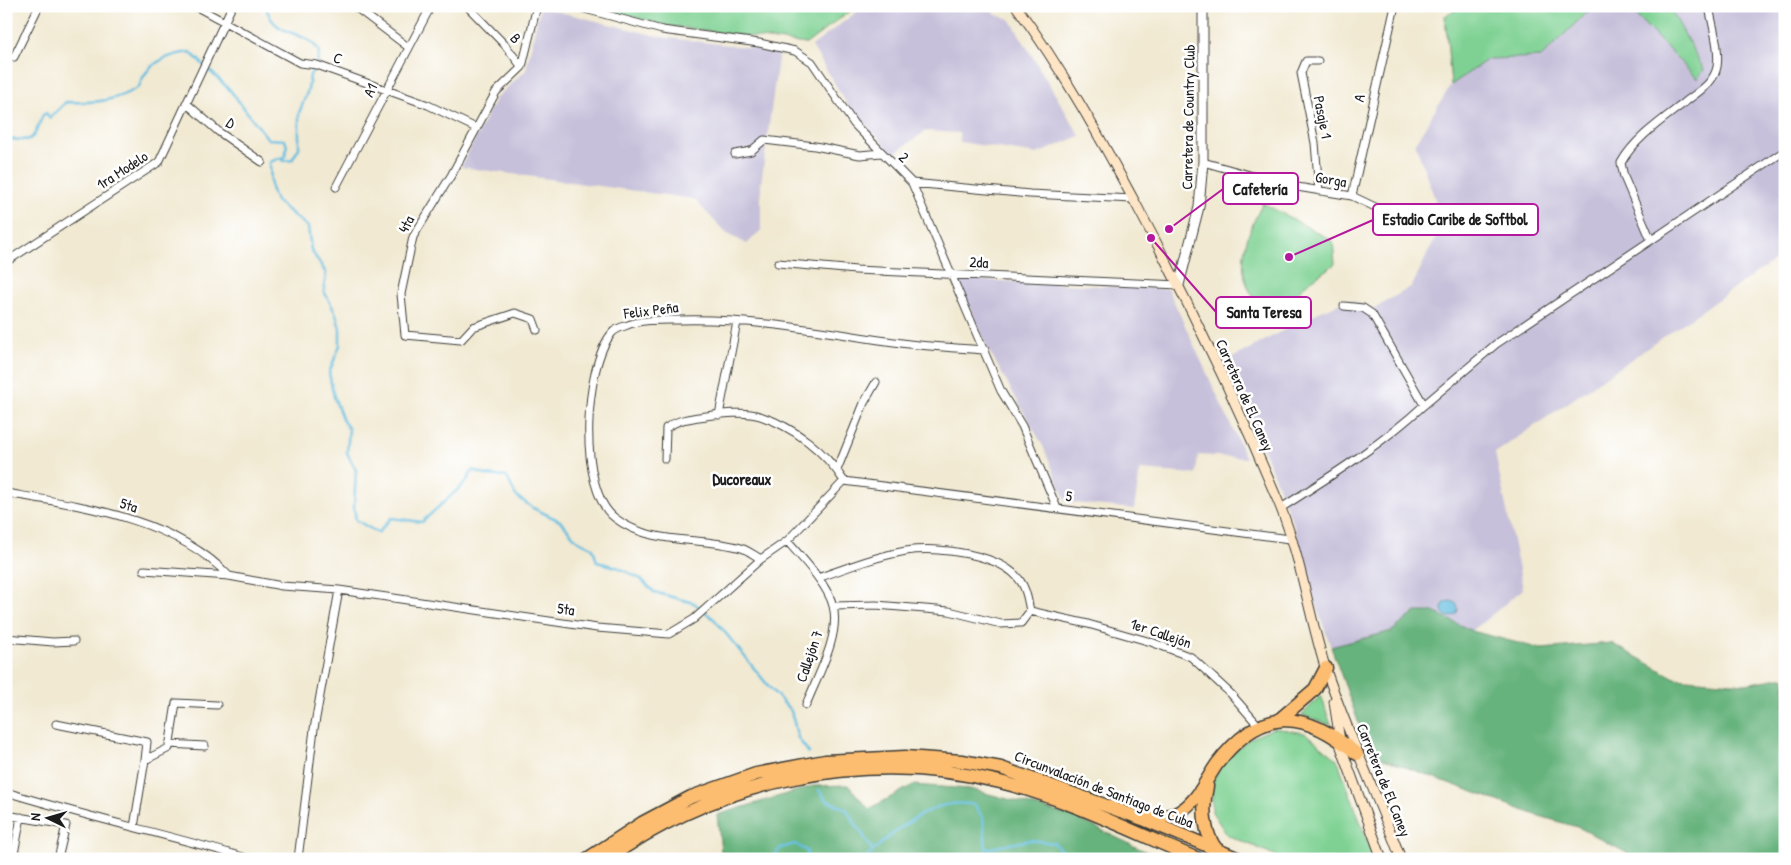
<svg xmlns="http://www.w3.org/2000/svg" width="1791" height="865" font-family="'Patrick Hand',sans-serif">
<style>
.industrial{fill:#c6c0da}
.green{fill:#7ed193;stroke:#4d7658}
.forest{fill:#66b37d;stroke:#41684c}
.water{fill:#62bde0;stroke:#3f6c7e}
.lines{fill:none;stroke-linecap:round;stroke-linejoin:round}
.stream{stroke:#62bde0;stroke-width:2.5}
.minor-casing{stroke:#3c3b37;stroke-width:9}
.tertiary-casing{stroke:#3c3b37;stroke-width:11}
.secondary-casing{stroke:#3c3b37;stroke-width:11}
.motorway-casing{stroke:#3c3b37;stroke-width:15}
.minor{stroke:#fff;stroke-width:7}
.tertiary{stroke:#fff;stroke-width:9}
.secondary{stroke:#fee5c5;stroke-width:9}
.motorway{stroke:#fcbd6f;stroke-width:12}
.labels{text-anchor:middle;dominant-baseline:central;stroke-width:5;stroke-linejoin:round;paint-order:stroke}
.street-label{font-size:15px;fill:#1c1c1c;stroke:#fff}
.neighbourhood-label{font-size:16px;font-weight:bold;fill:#1c1c1c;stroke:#fff}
.leader{fill:none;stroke:#b5179e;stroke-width:2}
.callout-dot{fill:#b5179e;stroke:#fff;stroke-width:2}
.callout{fill:#fff;stroke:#b5179e;stroke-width:2}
.callout-label{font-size:16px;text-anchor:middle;font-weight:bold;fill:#1c1c1c}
</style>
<rect width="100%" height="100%" fill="#fff"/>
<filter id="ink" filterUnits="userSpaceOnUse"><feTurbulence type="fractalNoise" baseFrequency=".02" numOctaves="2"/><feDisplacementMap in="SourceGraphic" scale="10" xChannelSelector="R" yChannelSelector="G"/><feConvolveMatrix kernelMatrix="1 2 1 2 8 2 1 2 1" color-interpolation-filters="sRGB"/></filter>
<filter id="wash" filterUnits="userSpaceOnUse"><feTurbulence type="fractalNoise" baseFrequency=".0096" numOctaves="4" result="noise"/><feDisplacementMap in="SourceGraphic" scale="20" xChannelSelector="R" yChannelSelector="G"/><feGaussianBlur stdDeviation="1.12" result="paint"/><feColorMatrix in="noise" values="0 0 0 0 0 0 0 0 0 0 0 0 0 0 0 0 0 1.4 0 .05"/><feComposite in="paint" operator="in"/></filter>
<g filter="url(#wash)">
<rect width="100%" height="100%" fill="#f1e9d2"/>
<path class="industrial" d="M864,6H988L996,15L1010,19L1080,136L1037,154L960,142L959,133L926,131L893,154L847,104L812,46Z
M1627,6L1697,79L1704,70L1669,6H1785V253L1495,453L1523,589L1472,631L1434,613L1416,612L1392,631L1331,647L1311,591L1293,522L1249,415L1223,363L1310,316L1348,300L1374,309L1412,286L1443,222L1415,143L1451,85L1488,59L1541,57L1588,11Z
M540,7L661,37L779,51L761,184V230L747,244L726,233L694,199L461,167L496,98L526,70Z
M957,279L1168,289L1246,458L1198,455L1196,474L1140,470L1134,509L1066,502L1043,446L988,349Z"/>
<path class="green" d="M593,6H857L806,44L663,25Z
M1462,6H1626L1588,11L1541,57L1488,59L1451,85L1445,16Z
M1627,6H1669L1704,70L1697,79Z
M1263,203L1333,241L1335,264L1307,283L1274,318C1268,312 1259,305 1254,298C1233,268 1247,232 1263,203Z
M1321,695L1331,725L1302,715Z
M1274,728L1305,733L1337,759L1374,859H1284L1227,835L1212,812V783L1224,761L1249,739Z"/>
<path class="forest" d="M1416,612H1434L1472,631L1541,649L1611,643L1675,678L1745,684L1785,677V859H1638L1580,828L1536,815L1370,754L1331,647L1392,631Z
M848,785L869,809L913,785L970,789L1072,816L1161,859H722L717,815L813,786Z"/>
<path class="water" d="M1442 609a8 8 0 1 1 16 0a8 8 0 1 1-16 0Z"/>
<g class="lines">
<path class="stream" d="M266,6C273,39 305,28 319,51L317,65L310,75L308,90L299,113V148L292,160L284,161L280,158L270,162L271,188L276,201L308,227L311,250L326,273L324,291L336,314L340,329V345L329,373L334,397L343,421L349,429L347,453L356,470L354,507L356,520L378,533L391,518L422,522L466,482L473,470L486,475L507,477L516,496L533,508L560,521L577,540L593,548L597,562L617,567L641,579L654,592L694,603L715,620L770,688L791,711L798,738L809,753
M6,139C36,141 31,142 43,115L46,113L50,118L66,102C95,103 113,102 139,87C146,63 167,55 190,52L230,90L268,139L285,140L287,147L285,157L280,158
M819,790L826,800L846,809L873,851
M771,859L781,848L795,844L807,851V859
M865,859C886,838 920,809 950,804C957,803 966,804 974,804L983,818L986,849L1030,840L1054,843L1070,859"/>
</g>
</g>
<g filter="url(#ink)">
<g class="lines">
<defs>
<path id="minor" d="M195,6L300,63L317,65L428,105L476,128
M354,6L408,47
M467,6L505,45L522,67
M537,6L522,67L496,92L452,174L413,237L401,294L405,335L461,340L473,327L515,313L533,319L537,330
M574,6L662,30L759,43L795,51L812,62L854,124L912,183L1001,391L1022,426L1057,508
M14,57L39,6
M1318,61H1306L1301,73L1315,143L1319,191
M186,103L219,132L262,162
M735,154L751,151L764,140L815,146L860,155L881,153
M1203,162L1285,185L1352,196L1394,216
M912,183L1030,194L1133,199
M336,187L431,6
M1352,196L1395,6
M1651,240L1624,177L1621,163C1634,139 1662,120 1684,103C1697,92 1713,85 1717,67C1720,48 1712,25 1709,6
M6,262L159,162L232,6
M778,263L856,270L1179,285
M1344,306L1363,308L1372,314L1424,405L1496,344L1783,152
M719,415L737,322
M665,459L666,428C679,419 691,418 706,416C722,414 745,411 760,416C794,427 825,451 844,481
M837,470L864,403L876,382
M844,481L1290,539
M6,493C82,506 174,518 229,576
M1281,508C1331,476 1381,445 1424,405
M787,541C801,557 828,585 833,606C841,635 817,677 806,705
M761,559C755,556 748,550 741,548C699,536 651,546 615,518C577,490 584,366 612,333C614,330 621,327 625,326C641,319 663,320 681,320C758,318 833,334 909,344C934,347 960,348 985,350
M144,570L229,576L282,586L339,590L597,628L669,634L694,619L761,559L787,541L844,481
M818,578C846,568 877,556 906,551C937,546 1004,554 1021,582C1027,590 1028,602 1030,611
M833,606L876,605L949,611L1001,624L1021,623L1030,611
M1030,611L1088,624L1151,642L1191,657L1231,694L1258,725
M6,638L53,642L74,641
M56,724L147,742L145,760
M169,744L205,746
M6,792C87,817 169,835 250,859
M6,815L66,825L58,859
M134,827L145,760L169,748L176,703L217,705
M13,859L21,817
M298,859L314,729L339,590"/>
<path id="tertiary" d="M1179,285L1199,207L1203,162V6"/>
<path id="secondary" d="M1016,6C1063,70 1101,139 1138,208C1190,305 1238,405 1280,506C1301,557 1309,617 1326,670C1348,734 1377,795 1401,859
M1334,702L1341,747L1382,859"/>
<path id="motorway" d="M1280,719L1315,689L1326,668
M1207,786C1202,807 1203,836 1219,852
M1145,819C1156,817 1169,817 1179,812C1198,801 1205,781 1217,764C1261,706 1304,709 1357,754
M587,859L642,823L691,797L756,774L825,761L905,757L962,761L1001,768L1143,819L1239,859
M607,859C720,779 865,748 1000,782C1069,799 1133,832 1198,859"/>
</defs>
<use href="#minor" class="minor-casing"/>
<use href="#tertiary" class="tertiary-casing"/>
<use href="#secondary" class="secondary-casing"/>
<use href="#motorway" class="motorway-casing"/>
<use href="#minor" class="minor"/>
<use href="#tertiary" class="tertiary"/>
<use href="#secondary" class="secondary"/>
<use href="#motorway" class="motorway"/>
</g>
</g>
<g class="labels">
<g class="street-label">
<text transform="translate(516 38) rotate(50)">B</text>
<text transform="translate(338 58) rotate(19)">C</text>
<text transform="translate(370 90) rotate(-64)">A1</text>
<text transform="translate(1359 98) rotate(-77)">A</text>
<text transform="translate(1188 117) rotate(-89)">Carretera de Country Club</text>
<text transform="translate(1323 117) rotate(79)">Pasaje 1</text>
<text transform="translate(231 123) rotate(37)">D</text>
<text transform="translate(904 157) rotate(44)">2</text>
<text transform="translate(122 170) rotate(-33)">1ra Modelo</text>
<text transform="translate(1331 179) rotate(10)">Gorga</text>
<text transform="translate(406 224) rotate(-63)">4ta</text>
<text transform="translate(979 262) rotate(3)">2da</text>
<text transform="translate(651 310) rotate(-7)">Felix Peña</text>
<text transform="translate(1245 395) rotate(66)">Carretera de El Caney</text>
<text transform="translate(1069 496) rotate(10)">5</text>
<text transform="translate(129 505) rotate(18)">5ta</text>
<text transform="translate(566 609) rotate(8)">5ta</text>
<text transform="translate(1161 633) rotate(19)">1er Callejón</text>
<text transform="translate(809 656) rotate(-71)">Callejón 7</text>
<text transform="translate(1384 780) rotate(68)">Carretera de El Caney</text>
<text transform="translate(1104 789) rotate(21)">Circunvalación de Santiago de Cuba</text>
</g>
<g class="neighbourhood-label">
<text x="742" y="479">Ducoreaux</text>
</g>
</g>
<path class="leader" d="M1169 229L1223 189M1289 257L1373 220M1151 238L1216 312"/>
<g class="callout-dot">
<circle cx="1169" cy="229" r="5"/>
<circle cx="1289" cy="257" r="5"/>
<circle cx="1151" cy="238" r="5"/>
</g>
<g class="callout">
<rect x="1223" y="173" width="75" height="31" rx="5"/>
<rect x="1373" y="204" width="165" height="31" rx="5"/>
<rect x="1216" y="297" width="95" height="31" rx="5"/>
</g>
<g class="callout-label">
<text x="1260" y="195">Cafetería</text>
<text x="1455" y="225">Estadio Caribe de Softbol</text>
<text x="1264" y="318">Santa Teresa</text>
</g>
<rect width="1791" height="865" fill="none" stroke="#fff" stroke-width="25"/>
<g transform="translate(48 818) rotate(275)" stroke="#ffffff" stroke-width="4" paint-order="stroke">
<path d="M0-4L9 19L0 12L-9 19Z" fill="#1c1c1c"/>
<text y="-8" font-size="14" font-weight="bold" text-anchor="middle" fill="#1c1c1c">N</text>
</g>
</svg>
